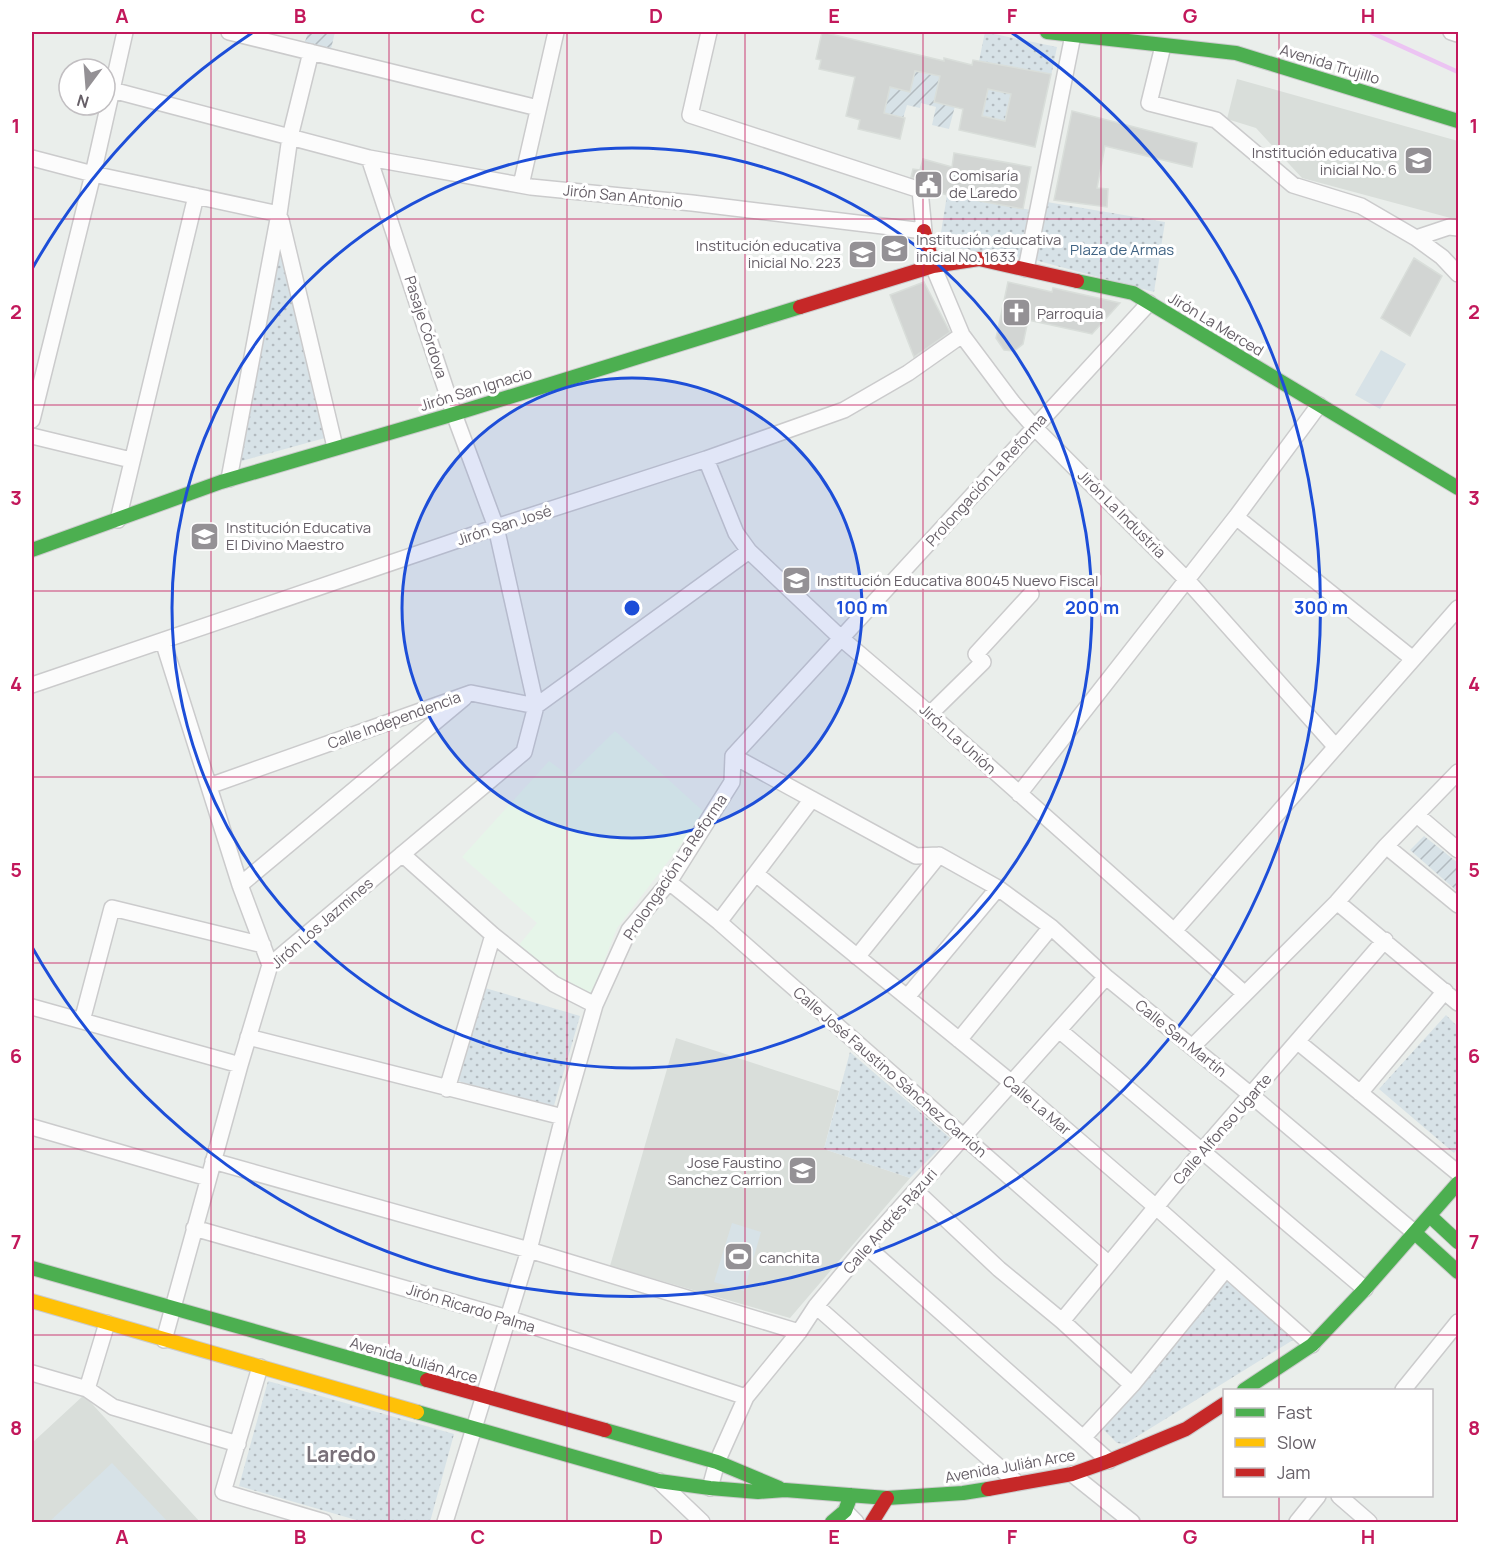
<svg xmlns="http://www.w3.org/2000/svg" width="1490" height="1554" font-family="Manrope,sans-serif">
<style>
.commercial{fill:#e6f5e9}
.education{fill:#d9deda}
.park{fill:url(#park-dots)}
.garden{fill:url(#garden-furrows)}
.pitch{fill:#d7e2e7}
.lines{fill:none;stroke-linecap:round;stroke-linejoin:round}
.stream{stroke:#ecc4f3;stroke-width:4.5}
.building{fill:#d2d5d3;stroke:#d9deda;stroke-width:1.5;fill-rule:evenodd}
.street-casing{stroke:#cbcbcc;stroke-width:18}
.fast-casing{stroke:#cbcbcc;stroke-width:16}
.slow-casing{stroke:#cbcbcc;stroke-width:16}
.jam-casing{stroke:#cbcbcc;stroke-width:16}
.street{stroke:#fcfcfc;stroke-width:15}
.fast{stroke:#4caf50;stroke-width:14}
.slow{stroke:#ffc107;stroke-width:14}
.jam{stroke:#c62828;stroke-width:14}
.grid{fill:none;stroke:#c2185b;stroke-width:1.5;stroke-opacity:0.55}
.ring{fill:none;stroke:#1d4ed8;stroke-width:3}
.labels{text-anchor:middle;dominant-baseline:central;stroke-width:6;stroke-linejoin:round;paint-order:stroke}
.street-label{font-size:15px;fill:#665f67;stroke:#fff}
.poi-label{font-size:15px;fill:#665f67;stroke:#fff;text-anchor:start}
.park-label{font-size:15px;fill:#416484;stroke:#fff}
.district-label{font-size:21px;font-weight:bold;fill:#787078;stroke:#fff}
.centre{fill:#1d4ed8;stroke:#fff;stroke-width:3}
.ring-label{font-size:18px;text-anchor:middle;font-weight:bold;fill:#1d4ed8;stroke:#fff;stroke-width:6;stroke-linejoin:round;paint-order:stroke}
.neatline{fill:none;stroke:#c2185b;stroke-width:2}
.grid-label{font-size:20px;text-anchor:middle;font-weight:bold;fill:#c2185b}
</style>
<defs>
<pattern id="park-dots" width="8" height="8" patternUnits="userSpaceOnUse" patternTransform="scale(1.5)"><rect width="8" height="8" fill="#d7e2e7"/><path d="M2 2h.1M6 6h.1" fill="none" stroke="#b2babf" stroke-width="1.8" stroke-linecap="round"/></pattern>
<pattern id="garden-furrows" width="10" height="10" patternUnits="userSpaceOnUse" patternTransform="scale(1.5)"><rect width="10" height="10" fill="#d7e2e7"/><path d="M-1 1l2-2M0 10L10 0M9 11l2-2" fill="none" stroke="#b2babf"/></pattern>
</defs>
<rect width="100%" height="100%" fill="#eaeeeb"/>
<path class="commercial" d="M615,731L705,813L617,928L590,997L558,983L519,945L537,923L462,857L549,761L569,776Z"/>
<path class="education" d="M1237,79L1458,141V220L1302,178L1256,128L1227,119Z
M676,1038L839,1091L824,1149L910,1178L790,1318L610,1266Z
M84,1395L200,1522H32V1443Z"/>
<path class="park" d="M985,32L1057,47L1051,76L979,61Z
M988,89L1011,94L1005,121L982,116Z
M947,195L1031,210L1022,259L939,245Z
M1047,202L1165,222L1154,292L1035,260Z
M280,230L325,438L238,462Z
M485,988L580,1016L553,1109L458,1081Z
M1446,1015L1458,1027V1148L1454,1153L1379,1089Z
M850,1052L950,1138L910,1178L824,1149Z
M1225,1278L1293,1340L1125,1444L1117,1443L1102,1428Z
M268,1381L454,1434L430,1522H363L239,1486Z"/>
<path class="garden" d="M308,32H335L331,49L305,42Z
M915,71L940,76L955,106L949,129L932,125L936,107L921,103L920,108L907,105L903,118L884,113L890,87L910,91Z
M1424,836L1458,863V892L1410,850Z"/>
<path class="pitch" d="M1381,350L1406,364L1380,409L1355,395Z
M732,1223L761,1232L744,1291L714,1282Z
M112,1463L168,1522H49Z"/>
<g class="lines">
<path class="stream" d="M1370,32L1458,72"/>
</g>
<path class="building" d="M822,32L944,61V58L972,65L973,60L1051,74L1035,147L959,130L963,109L934,102L940,76L915,71L910,92L890,87L884,113L905,118L900,139L858,129L860,120L846,116L855,77L819,69L821,60L816,59ZM988,89L1011,94L1005,121L982,116Z
M1072,111L1197,143L1192,167L1105,146L1097,188L1108,189L1107,207L1054,200Z
M954,153L1031,167L1023,209L947,195L930,190L927,183L911,177L913,169L920,170L923,159L952,167Z
M1414,258L1442,276L1410,336L1381,318Z
M924,282L950,332L914,357L890,295Z
M1008,282L1052,292L1053,288L1120,303L1092,334L1028,320L1023,344L1014,351L1004,350L996,338Z"/>
<g class="lines">
<defs>
<path id="street" d="M229,32L538,108
M1451,32L1457,34L1458,32
M1163,46L1149,103L1216,120L1293,185L1361,206L1416,238L1442,257L1458,274
M112,90L369,158L531,187L692,203L924,231L920,190L690,115L709,32
M32,158L93,174L279,214
M521,185L556,32
M281,220L335,447
M1416,238L1449,227L1458,228
M933,266L962,335L1013,403L1034,427L1187,580L1335,746
M1026,269L1073,35
M32,420L93,174L125,32
M32,436L131,460
M706,459L736,533L749,551L842,639L930,714L1245,994
M229,479L279,214L290,137L311,52
M1236,517L1413,659
M118,520L196,196
M163,641L240,885L270,965
M32,685L496,527L706,459L844,410L908,373L962,335
M930,714L983,662L976,654L1031,594
M733,756L916,856L939,855
M209,786L471,693L536,706L749,551
M1019,794L1236,517L1319,405
M1417,815L1458,850
M1386,846L1458,905
M402,854L493,935L554,984L595,1005
M939,855L998,888L1051,927L1106,977L1251,1095L1415,1233
M756,874L1012,1083L1156,1207L1312,1345
M669,882L719,922L1109,1264
M240,885L464,698
M1337,902L1458,1003
M719,922L812,799
M1174,931L1458,608
M857,957L939,855
M907,997L998,888
M32,1007L240,1065
M82,1021L112,908L263,945
M1059,1030L1365,1289
M248,1037L563,1117
M959,1040L1051,927
M1298,1042L1458,1173
M1192,1047L1337,902L1386,846L1458,772
M447,1089L493,935
M1360,1093L1445,991
M32,1127L208,1178
M213,1161L529,1250L799,1332
M916,1191L999,1269L1062,1321L1132,1385
M194,1228L508,1318L746,1397
M866,1246L1109,1461
M816,1306L1016,1482
M1062,1321L1202,1151L1385,940
M164,1340L240,1065L270,965L524,752L536,706L496,527L454,414L369,158
M260,1367L223,1492L324,1522
M32,1373L87,1389L113,1407L238,1444
M87,1389L107,1323
M1403,1390L1458,1322
M1083,1438L1132,1385L1226,1269
M1072,1474L1132,1522
M659,1481L702,1522
M710,1488L717,1462L746,1397L799,1332L816,1306L866,1246L1106,977
M1339,1496L1369,1522
M845,1511L856,1522
M445,1522L529,1250L563,1117L595,1005L629,930L669,882L732,782L733,756L1149,303
M1297,1522L1318,1496"/>
<path id="fast" d="M1047,32L1236,53L1458,121
M1077,281L1133,293L1458,488
M32,550L221,482L454,414L800,307
M1430,1216L1458,1242
M1415,1233L1458,1272
M32,1268L427,1380
M1244,1390L1312,1345L1365,1289L1458,1183
M417,1412L659,1481L710,1488L758,1492L785,1490L887,1498L963,1493L988,1489
M605,1430L717,1462L779,1488
M832,1522L845,1511L851,1495"/>
<path id="slow" d="M32,1301L417,1412"/>
<path id="jam" d="M924,231L933,266
M800,307L933,266L979,259L1077,281
M427,1380L605,1430
M988,1489L1072,1474L1109,1461L1186,1429L1224,1404
M872,1522L887,1498"/>
</defs>
<use href="#street" class="street-casing"/>
<use href="#fast" class="fast-casing"/>
<use href="#slow" class="slow-casing"/>
<use href="#jam" class="jam-casing"/>
<use href="#street" class="street"/>
<use href="#fast" class="fast"/>
<use href="#slow" class="slow"/>
<use href="#jam" class="jam"/>
</g>
<path class="grid" d="M211,32V1522M389,32V1522M567,32V1522M745,32V1522M923,32V1522M1101,32V1522M1279,32V1390M32,219H1458M32,405H1458M32,591H1458M32,777H1458M32,963H1458M32,1149H1458M32,1335H1458M1279,1496V1522"/>
<circle cx="632" cy="608" r="230" fill="#1d4ed8" fill-opacity=".12"/>
<g class="ring">
<circle cx="632" cy="608" r="230"/>
<circle cx="632" cy="608" r="460"/>
<path d="M32 269A689 689 0 0 1 252 33M1012 33A689 689 0 1 1 32 947"/>
</g>
<defs>
<symbol id="school-square" viewBox="-11 -11 22 22"><rect x="-9" y="-9" width="18" height="18" rx="4" fill="#949195" stroke="#fff"/><path d="M0-5L7-2L0 1L-7-2ZM-4 1L0 2.5L4 1V4Q0 6-4 4Z" fill="#fff"/></symbol>
<symbol id="civic-square" viewBox="-11 -11 22 22"><rect x="-9" y="-9" width="18" height="18" rx="4" fill="#949195" stroke="#fff"/><path d="M-.6-6.5H3V-4.5H.6V-3L4-1V1h2V6H-6V1h2V-1L-.6-3ZM-1.2 2.5V6h2.4V2.5Z" fill="#fff"/></symbol>
<symbol id="church-square" viewBox="-11 -11 22 22"><rect x="-9" y="-9" width="18" height="18" rx="4" fill="#949195" stroke="#fff"/><path d="M-1.2-6h2.4v3.5h3.3v2.4h-3.3V6h-2.4V-.1h-3.3v-2.4h3.3Z" fill="#fff"/></symbol>
<symbol id="stadium-square" viewBox="-11 -11 22 22"><rect x="-9" y="-9" width="18" height="18" rx="4" fill="#949195" stroke="#fff"/><path d="M0-5a6.5 5 0 1 0 0 10a6.5 5 0 1 0 0-10ZM-3.5-1.8h7v3.6h-7Z" fill="#fff"/></symbol>
</defs>
<g fill-rule="evenodd">
<use href="#school-square" x="1402" y="144" width="33" height="33"/>
<use href="#civic-square" x="912" y="168" width="33" height="33"/>
<use href="#school-square" x="878" y="232" width="33" height="33"/>
<use href="#school-square" x="846" y="238" width="33" height="33"/>
<use href="#church-square" x="1000" y="296" width="33" height="33"/>
<use href="#school-square" x="188" y="520" width="33" height="33"/>
<use href="#school-square" x="780" y="564" width="33" height="33"/>
<use href="#school-square" x="786" y="1154" width="33" height="33"/>
<use href="#stadium-square" x="722" y="1240" width="33" height="33"/>
</g>
<g class="labels">
<g class="street-label">
<text transform="translate(1330 64) rotate(17)">Avenida Trujillo</text>
<text transform="translate(623 196) rotate(6)">Jirón San Antonio</text>
<text transform="translate(1216 324) rotate(31)">Jirón La Merced</text>
<text transform="translate(426 327) rotate(72)">Pasaje Córdova</text>
<text transform="translate(476 389) rotate(-17)">Jirón San Ignacio</text>
<text transform="translate(986 480) rotate(-48)">Prolongación La Reforma</text>
<text transform="translate(1122 514) rotate(45)">Jirón La Industria</text>
<text transform="translate(504 525) rotate(-18)">Jirón San José</text>
<text transform="translate(394 720) rotate(-20)">Calle Independencia</text>
<text transform="translate(958 739) rotate(42)">Jirón La Unión</text>
<text transform="translate(675 867) rotate(-56)">Prolongación La Reforma</text>
<text transform="translate(322 923) rotate(-41)">Jirón Los Jazmines</text>
<text transform="translate(1181 1038) rotate(39)">Calle San Martín</text>
<text transform="translate(890 1072) rotate(41)">Calle José Faustino Sánchez Carrión</text>
<text transform="translate(1037 1105) rotate(40)">Calle La Mar</text>
<text transform="translate(1222 1129) rotate(-49)">Calle Alfonso Ugarte</text>
<text transform="translate(890 1221) rotate(-49)">Calle Andrés Rázuri</text>
<text transform="translate(471 1308) rotate(17)">Jirón Ricardo Palma</text>
<text transform="translate(414 1360) rotate(16)">Avenida Julián Arce</text>
<text transform="translate(1010 1466) rotate(-10)">Avenida Julián Arce</text>
</g>
<g class="poi-label">
<text x="1397" y="152" text-anchor="end">Institución educativa<tspan x="1397" dy="17">inicial No. 6</tspan></text>
<text x="949" y="175">Comisaría<tspan x="949" dy="17">de Laredo</tspan></text>
<text x="916" y="239">Institución educativa<tspan x="916" dy="17">inicial No. 1633</tspan></text>
<text x="841" y="245" text-anchor="end">Institución educativa<tspan x="841" dy="17">inicial No. 223</tspan></text>
<text x="1037" y="313">Parroquia</text>
<text x="226" y="527">Institución Educativa<tspan x="226" dy="17">El Divino Maestro</tspan></text>
<text x="817" y="580">Institución Educativa 80045 Nuevo Fiscal</text>
<text x="782" y="1162" text-anchor="end">Jose Faustino<tspan x="782" dy="17">Sanchez Carrion</tspan></text>
<text x="759" y="1257">canchita</text>
</g>
<g class="park-label">
<text x="1122" y="249">Plaza de Armas</text>
</g>
<g class="district-label">
<text x="341" y="1454">Laredo</text>
</g>
</g>
<circle cx="632" cy="608" r="9" class="centre"/>
<g class="ring-label">
<text x="862" y="614">100 m</text>
<text x="1092" y="614">200 m</text>
<text x="1321" y="614">300 m</text>
</g>
<rect width="1490" height="1554" fill="none" stroke="#ffffff" stroke-width="66"/>
<rect x="1223" y="1389" width="210" height="108" fill="#ffffff" stroke="#c2bfc2" stroke-width="1.5"/>
<rect x="1235" y="1408" width="30" height="9" fill="#4caf50" stroke="#c2bfc2" stroke-width="1.5"/>
<text x="1277" y="1419" font-size="18" fill="#665f67">Fast</text>
<rect x="1235" y="1438" width="30" height="9" fill="#ffc107" stroke="#c2bfc2" stroke-width="1.5"/>
<text x="1277" y="1449" font-size="18" fill="#665f67">Slow</text>
<rect x="1235" y="1468" width="30" height="9" fill="#c62828" stroke="#c2bfc2" stroke-width="1.5"/>
<text x="1277" y="1479" font-size="18" fill="#665f67">Jam</text>
<g transform="translate(87 87) rotate(196)"><circle r="28" fill="#ffffff" stroke="#c2bfc2" stroke-width="1.5"/>
<path d="M0-4.5L10 22L0 15L-10 22Z" fill="#949195"/>
<text y="-9" font-size="16" font-weight="bold" text-anchor="middle" fill="#665f67">N</text>
</g>
<rect x="33" y="33" width="1424" height="1488" class="neatline"/>
<g class="grid-label">
<text x="122" y="23">A</text>
<text x="300" y="23">B</text>
<text x="478" y="23">C</text>
<text x="656" y="23">D</text>
<text x="834" y="23">E</text>
<text x="1012" y="23">F</text>
<text x="1190" y="23">G</text>
<text x="1368" y="23">H</text>
<text x="16" y="133">1</text>
<text x="1474" y="133">1</text>
<text x="16" y="319">2</text>
<text x="1474" y="319">2</text>
<text x="16" y="505">3</text>
<text x="1474" y="505">3</text>
<text x="16" y="691">4</text>
<text x="1474" y="691">4</text>
<text x="16" y="877">5</text>
<text x="1474" y="877">5</text>
<text x="16" y="1063">6</text>
<text x="1474" y="1063">6</text>
<text x="16" y="1249">7</text>
<text x="1474" y="1249">7</text>
<text x="16" y="1435">8</text>
<text x="1474" y="1435">8</text>
<text x="122" y="1544">A</text>
<text x="300" y="1544">B</text>
<text x="478" y="1544">C</text>
<text x="656" y="1544">D</text>
<text x="834" y="1544">E</text>
<text x="1012" y="1544">F</text>
<text x="1190" y="1544">G</text>
<text x="1368" y="1544">H</text>
</g>
</svg>
